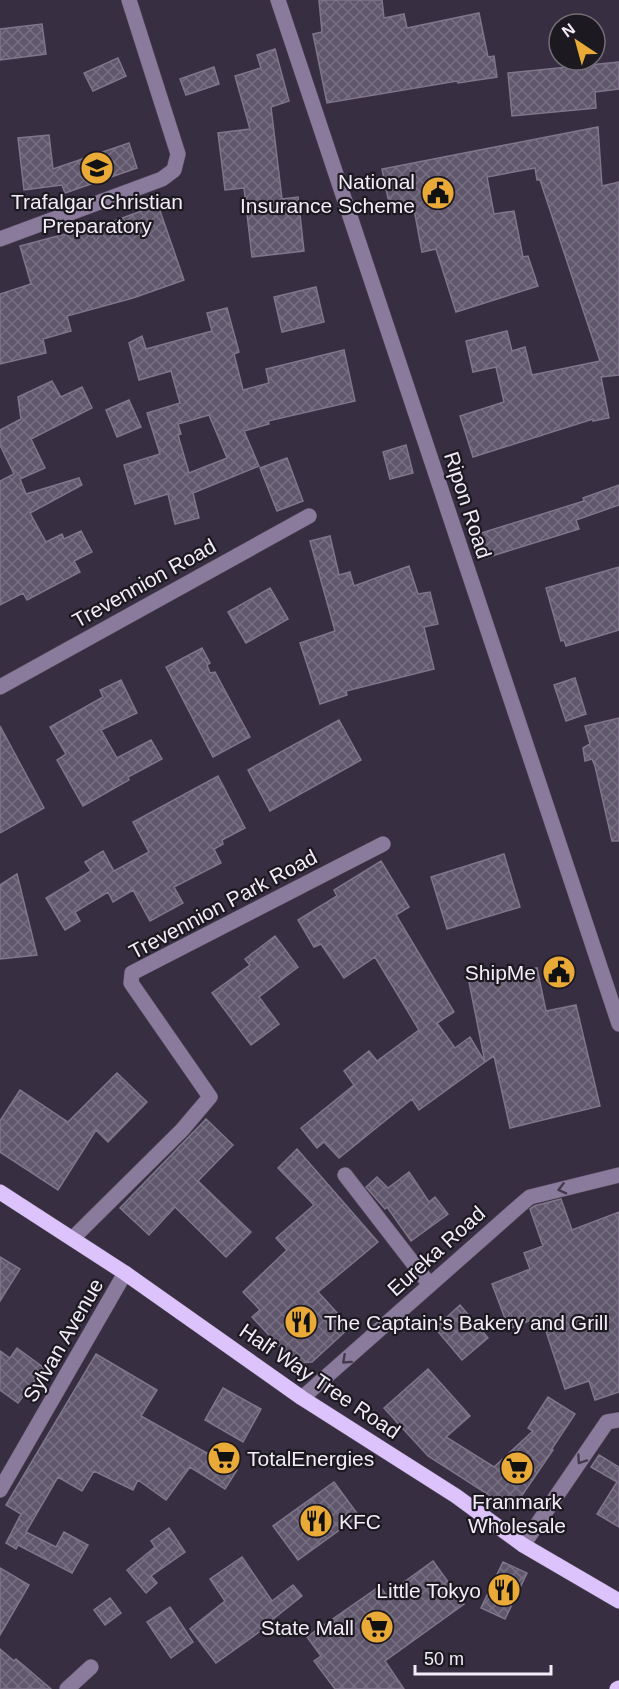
<svg xmlns="http://www.w3.org/2000/svg" width="619" height="1689" font-family="Arial,sans-serif">
<style>
.building{fill:url(#building-cross-hatch);stroke:#80768c;stroke-width:1.5;fill-rule:evenodd}
.lines{fill:none;stroke-linecap:round;stroke-linejoin:round}
.minor-casing{stroke:#554c5e;stroke-width:16}
.major-casing{stroke:#554c5e;stroke-width:16}
.minor{stroke:#8a7a9c;stroke-width:15}
.major{stroke:#ddc3fb;stroke-width:15}
.oneway{stroke:#433b4c}
.labels{text-anchor:middle;dominant-baseline:central;stroke-width:4.5;stroke-linejoin:round;paint-order:stroke}
.poi-label{font-size:21px;fill:#f2ecf9;stroke:#1d1921;text-anchor:end}
.street-label{font-size:21px;fill:#f2ecf9;stroke:#1d1921}
</style>
<defs>
<pattern id="building-cross-hatch" width="8" height="8" patternUnits="userSpaceOnUse" patternTransform="scale(1.5)"><rect width="8" height="8" fill="#60576c"/><path d="M0 0l8 8M0 8l8-8" fill="none" stroke="#776f82"/></pattern>
</defs>
<rect width="100%" height="100%" fill="#372e41"/>
<path class="building" d="M319,0H382L384,18L404,14L407,28L479,13L488,57L494,56L497,77L458,83L457,81L327,103L313,34L322,32Z
M42,24L46,54L0,60V29Z
M275,49L289,101L271,107L282,199L298,197L304,251L252,257L244,188L225,190L218,133L250,129L235,76L261,68L257,55Z
M118,58L126,76L93,91L84,73Z
M619,62V89L595,92L596,108L512,116L508,73Z
M214,67L219,84L186,95L180,79Z
M598,127L602,186L619,182V375L601,377L609,418L593,421V419L473,457L460,416L504,402L496,367L473,372L466,341L507,331L512,351L525,347L532,375L600,361L540,180H537L535,168L487,177L494,214L514,211L523,257L528,256L538,286L456,312L436,249L422,252L414,209L391,213L382,169Z
M49,135L53,169L129,143L137,168L65,193L62,185L24,190L18,138Z
M158,205L184,280L133,298L67,316L71,331L43,339L46,353L0,364V294L31,284L20,246L114,221Z
M316,287L324,322L282,332L274,297Z
M227,308L239,352L234,354L243,390L269,383L266,369L344,350L355,401L268,421L269,424L244,431L259,466L193,493L199,518L175,524L168,494L135,504L124,465L160,454L147,413L180,403L171,371L139,380L129,343L142,336L146,349L212,331L207,313ZM209,415L227,458L189,473L178,435L181,434L178,424Z
M52,381L61,397L82,387L92,408L31,439L45,468L20,479L26,494L79,478L82,485L30,513L46,542L62,534L64,539L81,531L92,552L74,561L80,572L27,600L23,593L0,605V481L14,474L0,445V430L21,419L18,397Z
M129,400L141,427L117,437L106,410Z
M406,445L413,473L390,479L383,452Z
M287,458L303,501L277,511L260,468Z
M619,485V505L576,520L579,529L482,559L475,535L584,501L583,498Z
M330,536L339,575L350,572L354,586L409,566L418,594L430,592L438,624L424,627L434,669L346,691L347,695L320,704L300,643L335,631L310,541Z
M619,567V630L566,646L564,640L561,641L546,588Z
M270,588L288,619L246,643L228,612Z
M202,648L210,663L207,665L210,673L215,672L250,737L213,757L166,667Z
M575,678L586,714L566,721L554,685Z
M121,680L137,713L101,730L117,758L151,740L162,759L128,777L129,780L83,806L57,760L66,754L50,727L103,697L100,690Z
M619,718V841H612L595,766L592,759L585,761L583,748L590,744L585,726Z
M339,720L361,760L270,811L248,770Z
M0,726L44,808L0,833Z
M218,776L245,828L222,840L223,844L214,849L221,863L174,887L183,903L150,921L133,890L113,902L108,892L75,912L80,921L65,930L46,898L91,871L85,862L103,851L114,871L149,852L133,822Z
M504,854L520,907L447,929L431,877Z
M381,861L409,907L396,915L454,1012L437,1023L455,1048L470,1037L485,1062L419,1110L412,1099L339,1158L324,1142L317,1148L301,1128L354,1085L344,1071L369,1051L377,1061L419,1030L375,957L344,978L321,944L314,947L298,920L337,896L334,890Z
M17,874L37,955L0,959V885Z
M275,936L298,967L259,997L279,1024L251,1045L212,993L250,965L245,959Z
M537,968L546,1011L576,1005L600,1106L510,1128L494,1056L485,1062L469,982Z
M117,1073L147,1102L108,1142L96,1130L58,1190L0,1152V1121L20,1090L68,1122Z
M206,1119L233,1145L198,1181L251,1232L226,1257L175,1207L149,1235L120,1208Z
M297,1149L378,1242L318,1292L350,1327L312,1362L295,1363L252,1317L260,1310L243,1292L287,1250L276,1238L314,1205L278,1168Z
M409,1172L429,1202L435,1197L448,1214L411,1241L387,1207L385,1209L366,1187L377,1177L388,1188Z
M561,1199L572,1230L619,1212V1392L595,1400L589,1381L565,1389L541,1316L509,1329L492,1284L530,1269L524,1253L543,1246L530,1209L534,1206Z
M0,1257L20,1269L0,1301Z
M460,1305L488,1338L462,1360L435,1328Z
M17,1348L44,1368L18,1403L0,1390V1351L10,1358Z
M96,1354L157,1390L141,1416L237,1470L225,1489L190,1467L166,1500L138,1480L133,1490L94,1471L82,1491L58,1477L26,1532L56,1547L64,1532L88,1545L72,1573L18,1545L16,1549L6,1543L21,1514L6,1505Z
M428,1369L470,1416L446,1437L494,1467L533,1431L528,1428L548,1397L575,1414L551,1450H553L512,1510L428,1456L384,1408Z
M223,1388L261,1409L243,1442L205,1420Z
M599,1455L619,1467V1527L597,1514L617,1482L591,1467Z
M334,1482L359,1516L298,1560L273,1526Z
M169,1528L185,1552L151,1576L157,1583L146,1593L127,1570L155,1547L151,1541Z
M242,1557L272,1601L293,1585L302,1596L272,1620L273,1622L216,1663L190,1629L225,1601L210,1579Z
M433,1561L464,1604L385,1661L404,1689H335L314,1661L321,1656L307,1637L380,1586L386,1595Z
M503,1562L527,1573L505,1619L481,1608Z
M0,1568L29,1585L0,1635Z
M110,1598L121,1613L105,1625L94,1610Z
M170,1607L193,1642L171,1658L147,1622Z
M0,1649L14,1661L16,1659L51,1689H0Z"/>
<g class="lines">
<defs>
<path id="minor" d="M278,0L619,1024
M0,239L162,179L174,170L178,154L129,0
M0,687L309,516
M345,1175L430,1285
M73,1238L182,1130L210,1097L131,983L132,973L383,844
M302,1398L525,1201L530,1197L619,1175
M0,1490L125,1273
M523,1545L607,1422L619,1420
M67,1689L91,1667"/>
<path id="major" d="M0,1192L125,1273L302,1398L456,1496L523,1545L619,1601
M617,1689L619,1688"/>
</defs>
<use href="#minor" class="minor-casing"/>
<use href="#major" class="major-casing"/>
<use href="#minor" class="minor"/>
<use href="#major" class="major"/>
</g>
<defs><path id="oneway-chevron" d="M-2-3.5L2.5 0L-2 3.5" fill="none" stroke-width="1.6" stroke-linecap="round" stroke-linejoin="round" transform="scale(1.5)"/></defs>
<g class="oneway">
<use href="#oneway-chevron" transform="translate(562 1189) rotate(166)"/>
<use href="#oneway-chevron" transform="translate(346 1360) rotate(138)"/>
<use href="#oneway-chevron" transform="translate(581 1460) rotate(124)"/>
</g>
<defs>
<symbol id="school-disc" viewBox="-11 -11 22 22"><circle r="9.5" fill="#eaaa38" stroke="#1d1921"/><path d="M0-5L7-2L0 1L-7-2ZM-4 1L0 2.5L4 1V4Q0 6-4 4Z" fill="#111"/></symbol>
<symbol id="civic-disc" viewBox="-11 -11 22 22"><circle r="9.5" fill="#eaaa38" stroke="#1d1921"/><path d="M-.6-6.5H3V-4.5H.6V-3L4-1V1h2V6H-6V1h2V-1L-.6-3ZM-1.2 2.5V6h2.4V2.5Z" fill="#111"/></symbol>
<symbol id="restaurant-disc" viewBox="-11 -11 22 22"><circle r="9.5" fill="#eaaa38" stroke="#1d1921"/><path d="M-5-6h1v4h1v-4h1v4h1v-4h1v5L-1.5 .5V6h-2V.5L-5-1ZM5-6V6H3V1.5H1.5Q1.5-4 5-6Z" fill="#111"/></symbol>
<symbol id="supermarket-disc" viewBox="-11 -11 22 22"><circle r="9.5" fill="#eaaa38" stroke="#1d1921"/><path d="M-6-5.5h2.5l.6 2H6L4.5 2H-2.5L-4.4-4H-6ZM-1.5 3.2a1.3 1.3 0 1 0 .1 0ZM3 3.2a1.3 1.3 0 1 0 .1 0Z" fill="#111"/></symbol>
</defs>
<g fill-rule="evenodd">
<use href="#school-disc" x="78" y="149" width="38" height="38"/>
<use href="#civic-disc" x="419" y="174" width="38" height="38"/>
<use href="#civic-disc" x="540" y="953" width="38" height="38"/>
<use href="#restaurant-disc" x="282" y="1303" width="38" height="38"/>
<use href="#supermarket-disc" x="205" y="1439" width="38" height="38"/>
<use href="#supermarket-disc" x="498" y="1449" width="38" height="38"/>
<use href="#restaurant-disc" x="297" y="1502" width="38" height="38"/>
<use href="#restaurant-disc" x="485" y="1571" width="38" height="38"/>
<use href="#supermarket-disc" x="358" y="1608" width="38" height="38"/>
</g>
<g class="labels">
<g class="poi-label">
<text x="415" y="181">National<tspan x="415" dy="24">Insurance Scheme</tspan></text>
<text x="97" y="201" text-anchor="middle">Trafalgar Christian<tspan x="97" dy="24">Preparatory</tspan></text>
<text x="536" y="972">ShipMe</text>
<text x="324" y="1322" text-anchor="start">The Captain's Bakery and Grill</text>
<text x="247" y="1458" text-anchor="start">TotalEnergies</text>
<text x="517" y="1501" text-anchor="middle">Franmark<tspan x="517" dy="24">Wholesale</tspan></text>
<text x="339" y="1521" text-anchor="start">KFC</text>
<text x="481" y="1590">Little Tokyo</text>
<text x="354" y="1627">State Mall</text>
</g>
<g class="street-label">
<text transform="translate(468 505) rotate(72)">Ripon Road</text>
<text transform="translate(144 583) rotate(-29)">Trevennion Road</text>
<text transform="translate(223 904) rotate(-28)">Trevennion Park Road</text>
<text transform="translate(436 1251) rotate(-42)">Eureka Road</text>
<text transform="translate(63 1340) rotate(-60)">Sylvan Avenue</text>
<text transform="translate(320 1381) rotate(34)">Half Way Tree Road</text>
</g>
</g>
<g transform="translate(577 42) rotate(324)"><circle r="28" fill="#1d1921" stroke="#726d77" stroke-width="1.5"/>
<path d="M0-4.5L10 22L0 15L-10 22Z" fill="#eaaa38"/>
<text y="-9" font-size="16" font-weight="bold" text-anchor="middle" fill="#f2ecf9">N</text>
</g>
<path d="M415 1665v9h136v-9" fill="none" stroke="#f2ecf9" stroke-width="3"/>
<text x="424" y="1665" font-size="18" fill="#f2ecf9" stroke="#1d1921" stroke-width="4.5" paint-order="stroke">50 m</text>
</svg>
